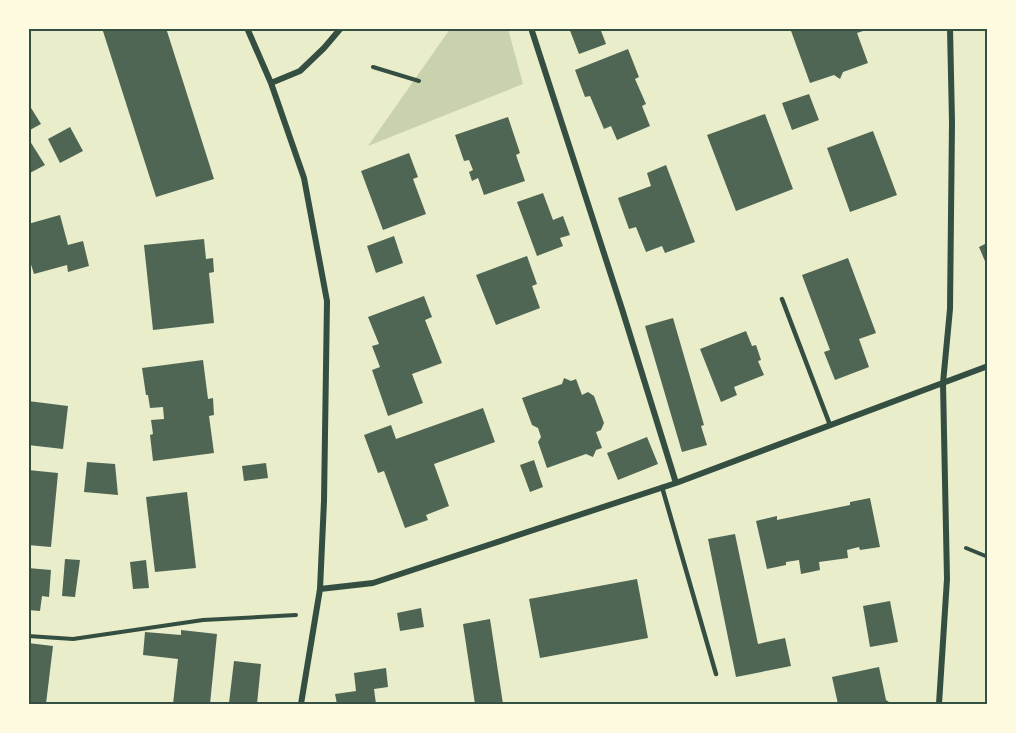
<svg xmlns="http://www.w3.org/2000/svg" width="1016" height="733" viewBox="0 0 1016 733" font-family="'Asap Condensed',sans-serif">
<rect width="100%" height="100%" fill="#e9edc9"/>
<path fill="#cad2ad" d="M 450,29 L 508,29 L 523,84 L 368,146 Z"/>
<path fill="#4f6655" d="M 102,28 L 166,28 L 214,179 L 156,197 Z
M 569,28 L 600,28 L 606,44 L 579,54 Z
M 790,28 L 863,28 L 863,31 L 857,33 L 868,63 L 843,72 L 840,79 L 834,75 L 810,83 Z
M 628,49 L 639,77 L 635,79 L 646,104 L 642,106 L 650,126 L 617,140 L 611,126 L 604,129 L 590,96 L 585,97 L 575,70 Z
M 809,94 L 819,120 L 792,130 L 782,103 Z
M 28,103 L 41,124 L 28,131 Z
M 765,114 L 793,189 L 736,211 L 707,135 Z
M 508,117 L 520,153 L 516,155 L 525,181 L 484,195 L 478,178 L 472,181 L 469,172 L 473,170 L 469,160 L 464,161 L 455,135 Z
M 70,127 L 83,151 L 60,163 L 48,139 Z
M 873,131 L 897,195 L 850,212 L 827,148 Z
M 28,138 L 45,165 L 28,174 Z
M 409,153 L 418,177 L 413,179 L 426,214 L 383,230 L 361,171 Z
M 666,165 L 695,242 L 665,253 L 662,246 L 646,252 L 636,227 L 629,229 L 618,198 L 651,186 L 647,173 Z
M 543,193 L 553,220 L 563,216 L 570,235 L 560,238 L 563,246 L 537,256 L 517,202 Z
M 60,215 L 68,245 L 83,241 L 89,266 L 68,272 L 67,265 L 34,274 L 28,255 L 28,224 Z
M 394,236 L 403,263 L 376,273 L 367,246 Z
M 204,239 L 206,259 L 213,258 L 214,272 L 209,273 L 214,323 L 153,330 L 144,245 Z
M 987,243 L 987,266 L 979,247 Z
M 527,256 L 537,284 L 532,286 L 540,308 L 496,325 L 476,275 Z
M 848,258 L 876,333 L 859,339 L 869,367 L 835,380 L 824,352 L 830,350 L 802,275 Z
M 424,296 L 432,317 L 425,320 L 442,363 L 412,374 L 423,403 L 388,416 L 372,370 L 380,367 L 372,346 L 379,344 L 368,317 Z
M 673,318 L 704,425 L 701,426 L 707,445 L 682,452 L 645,326 Z
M 746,331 L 752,346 L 756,345 L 761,360 L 758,361 L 764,375 L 734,387 L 737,395 L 721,402 L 700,349 Z
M 203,360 L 208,399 L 213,398 L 214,415 L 209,416 L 214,453 L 153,461 L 150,435 L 153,434 L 151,420 L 164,419 L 163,407 L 150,408 L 148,395 L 146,395 L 142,368 Z
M 564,378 L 571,381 L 576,379 L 582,395 L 588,392 L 594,396 L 604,423 L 601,430 L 596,432 L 602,448 L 596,450 L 593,457 L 586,454 L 547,468 L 538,442 L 541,437 L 538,428 L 532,425 L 522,398 L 562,384 Z
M 28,401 L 68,406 L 63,449 L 28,445 Z
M 483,408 L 495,442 L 434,464 L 449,506 L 426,515 L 428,520 L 405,528 L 384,471 L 378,473 L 364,435 L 391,425 L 396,439 Z
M 647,437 L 658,464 L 618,480 L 607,453 Z
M 534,460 L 543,487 L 530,492 L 520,465 Z
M 87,462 L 115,464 L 118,495 L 84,492 Z
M 266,463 L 268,478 L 244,481 L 242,466 Z
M 28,470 L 58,473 L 51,547 L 28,545 Z
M 187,492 L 196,568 L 155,572 L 146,497 Z
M 870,498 L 880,547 L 860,550 L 859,547 L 847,550 L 848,558 L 819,562 L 820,570 L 801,574 L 799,560 L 786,562 L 786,565 L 767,569 L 756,521 L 777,516 L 777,520 L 850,505 L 850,502 Z
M 735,534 L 758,644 L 785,638 L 791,666 L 736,677 L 708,539 Z
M 65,559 L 80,560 L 75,597 L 62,596 Z
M 146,560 L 149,588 L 133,589 L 130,562 Z
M 28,568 L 51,570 L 49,597 L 42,596 L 40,611 L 28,610 Z
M 637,579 L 648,638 L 540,658 L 529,599 Z
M 890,601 L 898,642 L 870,647 L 863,606 Z
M 421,608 L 424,627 L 400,631 L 397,613 Z
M 490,619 L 503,704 L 475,704 L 463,624 Z
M 181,630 L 217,634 L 210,704 L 173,704 L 178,659 L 143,655 L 145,632 L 181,635 Z
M 28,643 L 53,646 L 46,704 L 28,704 Z
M 234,661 L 261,664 L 257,704 L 229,703 Z
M 879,667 L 886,700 L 892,704 L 838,704 L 832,677 Z
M 386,668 L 388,687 L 374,689 L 376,704 L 337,704 L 335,694 L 356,691 L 354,673 Z"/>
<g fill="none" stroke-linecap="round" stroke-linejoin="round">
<path stroke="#344e41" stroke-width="4" d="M 373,67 L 419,81
M 966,548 L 988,557
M 28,636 L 73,639 L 203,620 L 296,615"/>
<path stroke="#344e41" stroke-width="4.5" d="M 782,299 L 830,425
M 662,487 L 716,674"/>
<path stroke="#344e41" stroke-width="6" d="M 247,28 L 271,83 L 304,178 L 327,301 L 324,501 L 320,589 L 301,704
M 531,28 L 622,309 L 676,483
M 271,83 L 300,71 L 324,48 L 341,28
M 320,589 L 373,583 L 676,483 L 988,366
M 939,704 L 947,579 L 943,383 L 950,309 L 952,122 L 950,28"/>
</g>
<rect width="1016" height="733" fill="none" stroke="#fefae0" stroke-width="60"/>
<rect x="30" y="30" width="956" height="673" fill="none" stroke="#344e41" stroke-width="2"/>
</svg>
